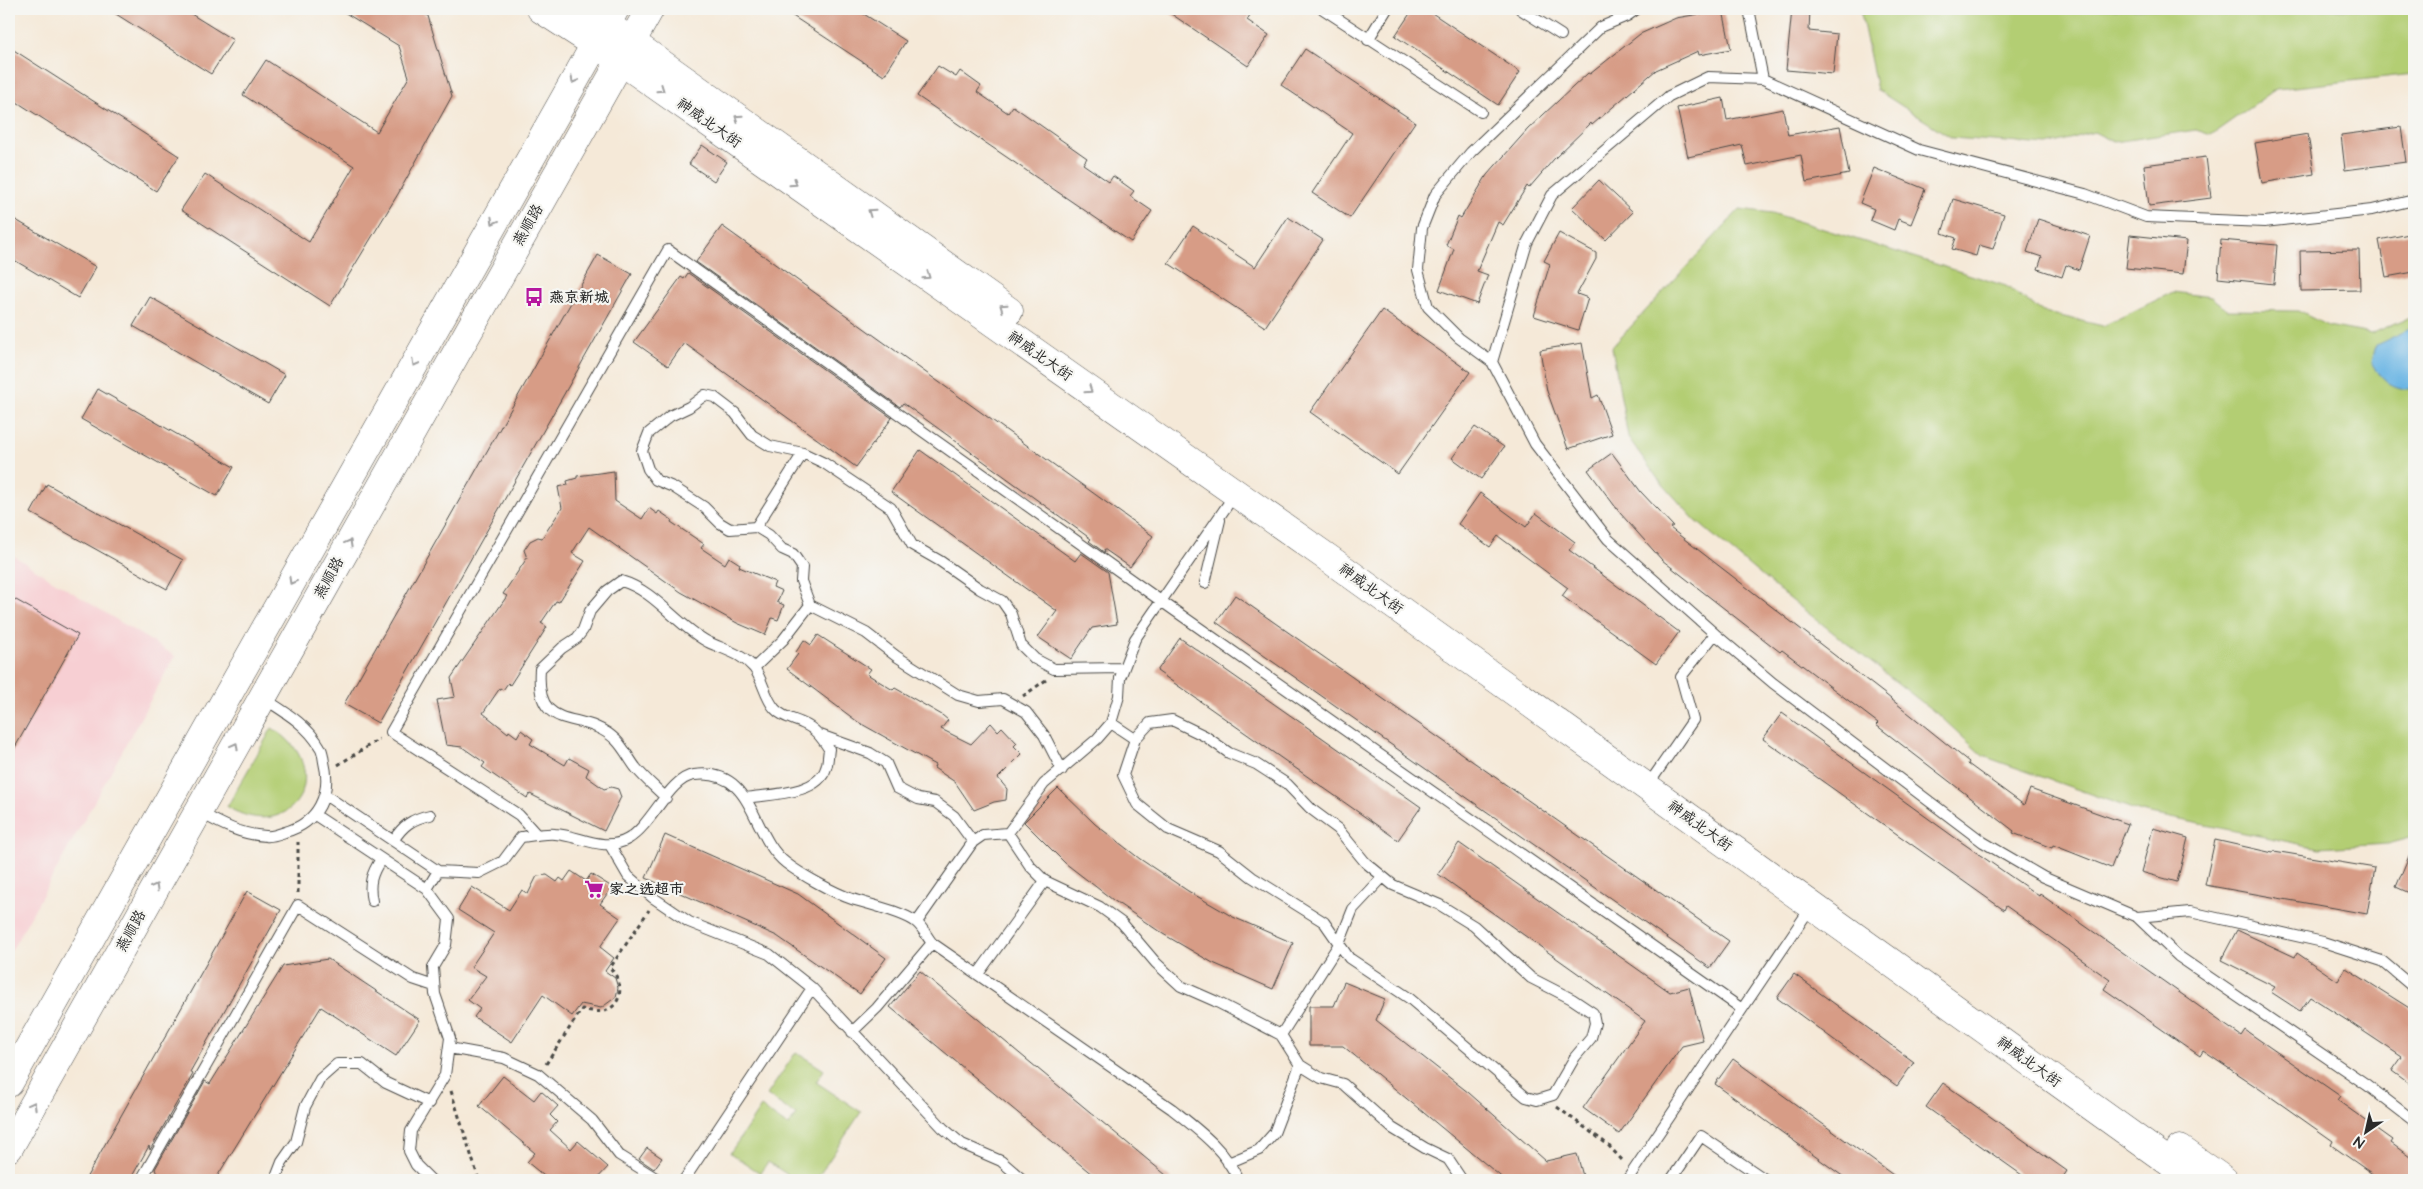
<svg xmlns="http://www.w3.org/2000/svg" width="2423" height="1189" viewBox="0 0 2423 1189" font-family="'Architects Daughter','LXGW WenKai TC',sans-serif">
<rect width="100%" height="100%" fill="#f6f6f2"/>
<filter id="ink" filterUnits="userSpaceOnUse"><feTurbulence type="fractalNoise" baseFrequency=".02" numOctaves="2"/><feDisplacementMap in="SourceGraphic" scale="10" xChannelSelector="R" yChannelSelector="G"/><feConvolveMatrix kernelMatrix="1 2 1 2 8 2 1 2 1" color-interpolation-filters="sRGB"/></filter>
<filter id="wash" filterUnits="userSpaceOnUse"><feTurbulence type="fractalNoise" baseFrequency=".0096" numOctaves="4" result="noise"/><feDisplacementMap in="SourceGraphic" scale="20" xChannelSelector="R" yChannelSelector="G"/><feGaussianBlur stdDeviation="1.12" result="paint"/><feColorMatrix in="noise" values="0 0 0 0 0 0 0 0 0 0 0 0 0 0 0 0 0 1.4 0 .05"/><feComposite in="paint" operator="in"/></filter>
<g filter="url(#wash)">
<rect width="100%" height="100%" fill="#f5e9d8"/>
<path fill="#f7cfd3" d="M 9,553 L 175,656 L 9,955 Z"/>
<path fill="#b3ce73" stroke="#6f7c4f" d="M 1860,9 L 2414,9 L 2414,74 L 2276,89 L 2211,135 L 2196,130 L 2114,142 L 2094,132 L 2048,145 L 1952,138 L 1877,90 Z
M 1740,209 L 1772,213 L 2006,286 L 2043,312 L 2103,326 L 2173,292 L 2211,297 L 2227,310 L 2298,311 L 2328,326 L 2371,334 L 2414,315 L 2414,837 L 2388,844 L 2319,848 L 2141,812 L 1983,756 L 1941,717 L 1771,584 L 1695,520 L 1658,479 L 1628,437 L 1612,347 Z
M 272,728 C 337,766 296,847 227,807 Z
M 796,1052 L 824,1070 L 816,1082 L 861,1112 L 816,1180 L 796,1180 L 768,1162 L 760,1173 L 730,1153 L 761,1107 L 788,1126 L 796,1115 L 767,1095 Z"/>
<path fill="#6cb6e4" stroke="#4c7088" d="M 2414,327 L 2414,389 C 2392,390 2382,380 2372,362 L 2376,345 Z"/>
<g id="blocks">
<path fill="#d79c86" d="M 108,9 L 183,9 L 233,40 L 211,74 Z
M 339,9 L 417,9 L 428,16 L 452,96 L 398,194 L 330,306 L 181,210 L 205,174 L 309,242 L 354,166 L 243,95 L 266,60 L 377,132 L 409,77 L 399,46 Z
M 782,9 L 856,9 L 906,41 L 884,76 Z
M 1164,9 L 1242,9 L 1250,15 L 1247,20 L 1269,35 L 1248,66 Z
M 1413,9 L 1426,9 L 1520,72 L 1498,105 L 1395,36 Z
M 1792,9 L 1810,9 L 1809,31 L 1837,34 L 1833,74 L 1786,70 Z
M 1723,10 L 1731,49 L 1699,55 L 1698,51 L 1656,70 L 1592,125 L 1591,123 L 1554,159 L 1529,188 L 1527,186 L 1503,225 L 1498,222 L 1477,271 L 1488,275 L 1477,304 L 1439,290 L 1454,249 L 1446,245 L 1458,216 L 1461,218 L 1487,175 L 1528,129 L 1588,73 L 1590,74 L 1640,34 L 1676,18 Z
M 9,47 L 179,156 L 156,191 L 9,97 Z
M 1305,49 L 1415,122 L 1350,218 L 1312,193 L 1352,133 L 1281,85 Z
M 938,66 L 956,77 L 960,71 L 981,86 L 977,92 L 1008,113 L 1013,106 L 1087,158 L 1083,164 L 1109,182 L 1113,176 L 1134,191 L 1130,196 L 1152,211 L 1131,242 L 917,96 Z
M 1723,98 L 1727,120 L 1783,109 L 1788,135 L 1840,126 L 1849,174 L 1806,182 L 1801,155 L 1747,166 L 1742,145 L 1688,157 L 1677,108 Z
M 2401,127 L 2406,162 L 2345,170 L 2341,135 Z
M 2308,134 L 2314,174 L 2262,183 L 2255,143 Z
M 702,145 L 727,162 L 714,181 L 689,164 Z
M 2206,157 L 2211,198 L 2149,206 L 2144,165 Z
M 1874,168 L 1925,189 L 1911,224 L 1898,219 L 1894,230 L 1870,220 L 1874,209 L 1860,203 Z
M 1599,180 L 1633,212 L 1606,240 L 1572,208 Z
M 1953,199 L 2004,214 L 1993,249 L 1979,245 L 1976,256 L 1952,249 L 1956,238 L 1942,233 Z
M 9,216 L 96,267 L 78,298 L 9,257 Z
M 1288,217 L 1323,240 L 1265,327 L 1168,263 L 1193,226 L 1255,267 Z
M 2038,219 L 2090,236 L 2079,270 L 2066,265 L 2062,277 L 2038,269 L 2042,257 L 2027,252 Z
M 722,226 L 1153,536 L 1130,567 L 1104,549 L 1105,553 L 1089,541 L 1091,539 L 903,403 L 900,407 L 696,262 Z
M 1559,233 L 1596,253 L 1596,259 L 1577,294 L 1588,298 L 1578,330 L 1534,316 L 1550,264 L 1544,261 Z
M 2414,233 L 2414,272 L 2386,277 L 2379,240 Z
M 2130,235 L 2187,241 L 2183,274 L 2126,268 Z
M 2221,240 L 2277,245 L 2274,284 L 2218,278 Z
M 2359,250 L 2360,290 L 2301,291 L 2300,251 Z
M 598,255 L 632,274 L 378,723 L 344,704 Z
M 688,273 L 892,418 L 856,467 L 684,343 L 668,366 L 634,342 L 681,277 L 684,279 Z
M 150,297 L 285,375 L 268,404 L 133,326 Z
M 1382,310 L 1470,372 L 1398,474 L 1310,412 Z
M 1582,343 L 1592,398 L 1598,395 L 1612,434 L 1568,449 L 1547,391 L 1540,350 Z
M 98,389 L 234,467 L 217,496 L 81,419 Z
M 1475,427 L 1504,447 L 1481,479 L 1452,458 Z
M 920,450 L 1075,561 L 1081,553 L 1108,572 L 1117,624 L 1092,628 L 1071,659 L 1038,637 L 1057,611 L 891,492 Z
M 1612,453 L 1641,492 L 1673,526 L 1670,528 L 1886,695 L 1969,762 L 1968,764 L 2024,805 L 2030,789 L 2128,824 L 2111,868 L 2053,845 L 2052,848 L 2013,833 L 2014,831 L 1876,725 L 1878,723 L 1782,650 L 1780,652 L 1662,560 L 1620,513 L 1588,470 Z
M 614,471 L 615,501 L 642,519 L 649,508 L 657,514 L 659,511 L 672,520 L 671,522 L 704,544 L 701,548 L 725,564 L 729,557 L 740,564 L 739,567 L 775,582 L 773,587 L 782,591 L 777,602 L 784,605 L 778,620 L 772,618 L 765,635 L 737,623 L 681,592 L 589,527 L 572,553 L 585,561 L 559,602 L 556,601 L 541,623 L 547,627 L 510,685 L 508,683 L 503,690 L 500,688 L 483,713 L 508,733 L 509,731 L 517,737 L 521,730 L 533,739 L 530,744 L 565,765 L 569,758 L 589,769 L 586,776 L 604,789 L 611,787 L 618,789 L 621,797 L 604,831 L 530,794 L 527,798 L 482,767 L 485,763 L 462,747 L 446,745 L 437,700 L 455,697 L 451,678 L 507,596 L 503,594 L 527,558 L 524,550 L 530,541 L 538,537 L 542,538 L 562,508 L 558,487 L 568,485 L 567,481 L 577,478 L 577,476 Z
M 47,484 L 183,560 L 167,589 L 31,513 Z
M 1480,493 L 1526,527 L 1536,513 L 1575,542 L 1569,550 L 1679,632 L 1656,664 L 1562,596 L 1568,588 L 1498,536 L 1490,547 L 1458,524 Z
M 1235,595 L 1729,941 L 1710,968 L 1216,622 Z
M 9,596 L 78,635 L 9,758 Z
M 818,635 L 871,669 L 867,674 L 893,690 L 895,688 L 942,715 L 948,720 L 941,729 L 971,744 L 991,723 L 998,731 L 1002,727 L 1017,743 L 1014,746 L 1022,754 L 998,778 L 1007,789 L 1006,800 L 994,802 L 974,810 L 955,782 L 934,768 L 935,765 L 858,722 L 787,669 L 798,654 L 796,652 L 804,640 L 811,645 Z
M 1180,638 L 1421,807 L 1398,840 L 1157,671 Z
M 1782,713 L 1954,837 L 2039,896 L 2040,894 L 2241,1036 L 2245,1030 L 2340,1096 L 2337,1100 L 2393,1140 L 2391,1143 L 2414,1160 L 2414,1180 L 2381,1180 L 2331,1145 L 2333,1141 L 2261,1090 L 2203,1051 L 2200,1056 L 2104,989 L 2110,980 L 2006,906 L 2004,910 L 1763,739 Z
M 1058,788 L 1095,824 L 1140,859 L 1188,891 L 1233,917 L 1293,943 L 1273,989 L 1213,963 L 1163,934 L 1113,900 L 1065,863 L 1024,822 Z
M 2153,828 L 2188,838 L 2177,882 L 2141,872 Z
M 665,835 L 798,894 L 886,958 L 860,994 L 777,936 L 646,878 Z
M 2215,840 L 2273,853 L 2274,851 L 2375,868 L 2367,914 L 2205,885 Z
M 1459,843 L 1670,992 L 1689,987 L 1703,1041 L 1682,1046 L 1619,1134 L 1583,1108 L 1645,1021 L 1438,874 Z
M 2414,844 L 2414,895 L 2396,887 Z
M 571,871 L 586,881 L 591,874 L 612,887 L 600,904 L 620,918 L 600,947 L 614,958 L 605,971 L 615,978 L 618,988 L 616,997 L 601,1008 L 581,1004 L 572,1016 L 543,995 L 512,1042 L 474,1017 L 480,1009 L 468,1000 L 486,976 L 471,967 L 494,933 L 458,910 L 472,887 L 509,910 L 522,890 L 528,894 L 537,876 L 547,875 L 557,882 L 560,878 L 564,881 Z
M 247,891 L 281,910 L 190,1072 L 193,1074 L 150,1150 L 149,1146 L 130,1180 L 85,1180 Z
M 2237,930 L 2295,957 L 2297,953 L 2338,981 L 2346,968 L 2414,1011 L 2414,1087 L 2392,1071 L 2402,1057 L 2351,1023 L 2310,997 L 2300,1011 L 2271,992 L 2275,987 L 2221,960 Z
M 328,959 L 420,1020 L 396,1056 L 321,1007 L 215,1180 L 159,1180 L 155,1169 L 205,1081 L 210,1084 L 283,966 Z
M 920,971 L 1172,1180 L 1099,1180 L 890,1007 Z
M 1794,974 L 1914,1062 L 1897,1086 L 1777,998 Z
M 1344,982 L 1385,999 L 1376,1020 L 1469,1093 L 1546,1161 L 1577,1154 L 1584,1180 L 1505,1180 L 1343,1046 L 1309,1046 L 1309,1006 L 1334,1006 Z
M 1733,1059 L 1900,1180 L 1848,1180 L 1715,1084 Z
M 503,1076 L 534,1100 L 541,1091 L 558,1106 L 550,1115 L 557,1122 L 550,1130 L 571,1149 L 578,1141 L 608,1167 L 596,1180 L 549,1180 L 527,1162 L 535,1153 L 479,1106 Z
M 1943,1083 L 2067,1171 L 2061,1180 L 2029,1180 L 1926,1107 Z
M 647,1148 L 662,1158 L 654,1169 L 639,1159 Z"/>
</g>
</g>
<g filter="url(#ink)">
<use href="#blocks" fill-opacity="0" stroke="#494845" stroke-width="1"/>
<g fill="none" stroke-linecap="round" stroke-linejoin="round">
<g stroke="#494845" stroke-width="12">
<path id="lane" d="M 1323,9 L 1481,112
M 1520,9 L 1561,35
M 1749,9 L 1763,79
M 1368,40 L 1387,9
M 1492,362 L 1459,338 L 1428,307 L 1418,270 L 1422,228 L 1435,195 L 1471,152 L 1601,27 L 1627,16 L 1637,9
M 756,527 L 803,453
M 1205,583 L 1220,520
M 1715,634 L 1773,683 L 1983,842 L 2043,877 L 2137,917 L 2178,956 L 2367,1085 L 2414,1121
M 754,668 L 783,640 L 810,605
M 1172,720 L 1205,736 L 1229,753 L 1256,764 L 1287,784 L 1311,809 L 1338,829 L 1365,862 L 1393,885 L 1440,905 L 1474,926 L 1531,978 L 1572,999 L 1593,1013 L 1595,1023 L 1591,1038 L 1575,1057 L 1553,1095 L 1537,1100 L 1526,1097 L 1409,998 L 1349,958 L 1324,922 L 1252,877 L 1219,851 L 1168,829 L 1137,804 L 1123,775 L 1135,739 L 1150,723 Z
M 1111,723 L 1135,739
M 820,735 L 870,753 L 886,763 L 897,788 L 918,799 L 935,802 L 954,816 L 973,842
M 1062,770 L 1044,735 L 1026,712 L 1003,699 L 979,701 L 958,695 L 896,656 L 866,633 L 810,605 L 801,581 L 802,567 L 793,554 L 782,549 L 769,535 L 756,527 L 730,529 L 720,523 L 704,507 L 673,487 L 656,480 L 648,469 L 642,451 L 649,433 L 670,416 L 689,407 L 705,395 L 714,397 L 735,413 L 752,435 L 770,446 L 803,453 L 824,463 L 891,508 L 912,545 L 940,561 L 980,589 L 1002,601 L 1011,614 L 1021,645 L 1035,659 L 1054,669 L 1123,668
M 1655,775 L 1693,720 L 1681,677 L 1715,634 L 1608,539 L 1535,444 L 1492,362 L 1527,243 L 1552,195 L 1669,96 L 1708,77 L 1763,79 L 1919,150 L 2085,194 L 2146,217 L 2264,222 L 2372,210 L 2414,200
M 325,795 L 438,871 L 479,873 L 503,861 L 521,837 C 532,836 544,833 555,834 C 579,835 604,853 628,839 C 653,824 669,778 694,775 C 755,767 750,835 786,863 C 800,874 834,893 852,899 C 868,904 903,912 916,922 C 922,926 927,937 932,943 L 1172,1109 C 1197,1129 1226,1150 1238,1180
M 666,798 C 656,788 645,779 636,768 C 629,759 624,748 616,740 C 583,707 535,737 540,669 L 562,648 L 577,638 L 583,630 L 590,611 L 607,591 L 621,581 C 656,591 676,625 708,642 C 725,650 741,653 754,668 C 763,680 765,698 775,709 C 782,717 793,719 802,723 C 815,728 822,738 829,749 C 828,755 828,763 826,768 C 818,795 769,794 746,798
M 199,812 C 221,824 241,835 266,836 C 272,837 279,834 285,832 C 318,823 332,794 324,762 C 323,757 323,751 320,747 C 307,724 283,711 263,698
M 315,815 L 427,889 L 449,919 L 446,945 L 433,967 L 435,994 L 450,1038 L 445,1075 L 411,1131 L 409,1151 L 416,1165 L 431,1180
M 1008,833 L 1030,866 L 1045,881 L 1100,907 L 1122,923 L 1156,963 L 1181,986 L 1215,1001 L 1281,1035 L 1300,1065 L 1321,1078 L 1343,1084 L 1392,1128 L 1425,1148 L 1448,1159 L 1462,1180
M 537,835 L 519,815 L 391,732 L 668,250 L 1161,601 L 1742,1009
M 393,841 C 403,825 412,819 430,815
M 610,845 L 628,876 L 652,897 L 689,922 L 769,954 L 812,988 L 943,1128 L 962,1144 L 1001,1161 L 1023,1180
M 427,889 L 438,871
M 372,901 C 368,883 372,873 381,859
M 2137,917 L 2190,912 L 2323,942 L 2382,961 L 2414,988
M 917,922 L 973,842 L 983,835 L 1008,833 L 1044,784 L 1097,739 L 1111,723 L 1119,696 L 1120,678 L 1135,639 L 1235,494
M 978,974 L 1045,881
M 852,1032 L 877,1008 L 932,943
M 1281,1035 L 1339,944 L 1353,909 L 1383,877
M 449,1048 L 504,1058 L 538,1074 L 592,1120 L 619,1155 L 659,1180
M 1228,1163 L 1259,1150 L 1274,1133 L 1300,1065
M 141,1180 L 298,905 L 413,979 L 434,986
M 275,1180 L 282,1162 L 296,1142 L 305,1107 L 320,1079 L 337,1064 L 362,1064 L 386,1083 L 429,1103
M 684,1180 L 812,988
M 1627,1180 L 1811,907
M 1671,1180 L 1701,1136 L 1766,1180"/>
</g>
<g stroke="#494845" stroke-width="29">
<path id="secondary" d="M 541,9 L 621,61 L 1328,558 L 2194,1180
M 585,9 L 1009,311
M 2180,1149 L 2224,1180"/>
</g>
<g stroke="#494845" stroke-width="29">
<path id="primary" d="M 9,1083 L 615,9
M 9,1148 L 650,9"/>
</g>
<path stroke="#494845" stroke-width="3" stroke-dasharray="4 4" stroke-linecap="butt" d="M 1023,696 L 1046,680
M 338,765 L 379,739
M 298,893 L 298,842
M 546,1064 L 582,1009 C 589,1011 600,1013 607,1010 C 625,1002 622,979 610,968 L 649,910
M 451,1091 L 479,1180
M 1557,1107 L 1607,1144 L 1623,1161"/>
<use href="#lane" stroke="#fff" stroke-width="10"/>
<use href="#secondary" stroke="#fff" stroke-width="28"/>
<use href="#primary" stroke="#fff" stroke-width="28"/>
</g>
<defs><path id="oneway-chevron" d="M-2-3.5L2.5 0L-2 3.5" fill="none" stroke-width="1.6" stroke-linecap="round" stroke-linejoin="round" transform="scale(1.25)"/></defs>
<g stroke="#a0a0a0">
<use href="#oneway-chevron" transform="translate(574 80) rotate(119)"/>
<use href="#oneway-chevron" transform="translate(661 89) rotate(35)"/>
<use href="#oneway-chevron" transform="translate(738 118) rotate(-145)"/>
<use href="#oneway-chevron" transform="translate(794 183) rotate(35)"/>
<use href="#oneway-chevron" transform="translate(871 212) rotate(-145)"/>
<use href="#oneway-chevron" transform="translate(494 221) rotate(119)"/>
<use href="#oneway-chevron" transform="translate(927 276) rotate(35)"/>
<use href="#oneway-chevron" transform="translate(1003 307) rotate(-145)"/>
<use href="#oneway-chevron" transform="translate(415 363) rotate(119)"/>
<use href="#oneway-chevron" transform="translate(1089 390) rotate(35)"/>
<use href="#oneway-chevron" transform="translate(349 543) rotate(-61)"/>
<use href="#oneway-chevron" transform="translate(292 581) rotate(119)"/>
<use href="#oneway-chevron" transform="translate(235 746) rotate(-61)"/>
<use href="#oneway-chevron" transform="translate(155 887) rotate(-61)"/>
<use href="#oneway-chevron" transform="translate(33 1105) rotate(-61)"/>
</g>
</g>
<defs>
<g id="bus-bare" transform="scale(1.5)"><path d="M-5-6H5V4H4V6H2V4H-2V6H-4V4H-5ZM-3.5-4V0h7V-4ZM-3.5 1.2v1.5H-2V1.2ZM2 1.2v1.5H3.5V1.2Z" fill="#b5179e" stroke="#f6f6f2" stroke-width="2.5" paint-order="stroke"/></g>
<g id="supermarket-bare" transform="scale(1.5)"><path d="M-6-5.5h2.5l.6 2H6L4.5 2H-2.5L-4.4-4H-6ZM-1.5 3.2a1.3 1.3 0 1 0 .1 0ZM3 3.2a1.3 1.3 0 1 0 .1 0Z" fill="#b5179e" stroke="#f6f6f2" stroke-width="2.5" paint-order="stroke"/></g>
</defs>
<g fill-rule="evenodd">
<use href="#bus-bare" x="534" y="297"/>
<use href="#supermarket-bare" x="594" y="889"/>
</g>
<g text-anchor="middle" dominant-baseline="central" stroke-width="4.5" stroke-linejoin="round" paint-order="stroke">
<g font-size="15" fill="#2b2b2b" stroke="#f6f6f2">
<text transform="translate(709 123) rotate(35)">神威北大街</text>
<text transform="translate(528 225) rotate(-60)">燕顺路</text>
<text transform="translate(1040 356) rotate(35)">神威北大街</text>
<text transform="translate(329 578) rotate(-61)">燕顺路</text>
<text transform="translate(1371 589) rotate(36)">神威北大街</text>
<text transform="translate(1700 826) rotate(36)">神威北大街</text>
<text transform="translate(131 931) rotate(-61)">燕顺路</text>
<text transform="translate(2029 1062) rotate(36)">神威北大街</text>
</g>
<g font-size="15" font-weight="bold" fill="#2b2b2b" stroke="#f6f6f2" text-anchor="start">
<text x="549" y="297">燕京新城</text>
<text x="609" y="889">家之选超市</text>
</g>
</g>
<rect width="2423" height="1189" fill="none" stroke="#f6f6f2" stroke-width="30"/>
<g transform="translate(2366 1132) rotate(214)" stroke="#f6f6f2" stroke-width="4" paint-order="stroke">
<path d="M0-4L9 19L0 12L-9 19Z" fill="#2b2b2b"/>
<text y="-8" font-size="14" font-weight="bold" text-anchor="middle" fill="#2b2b2b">N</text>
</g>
</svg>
